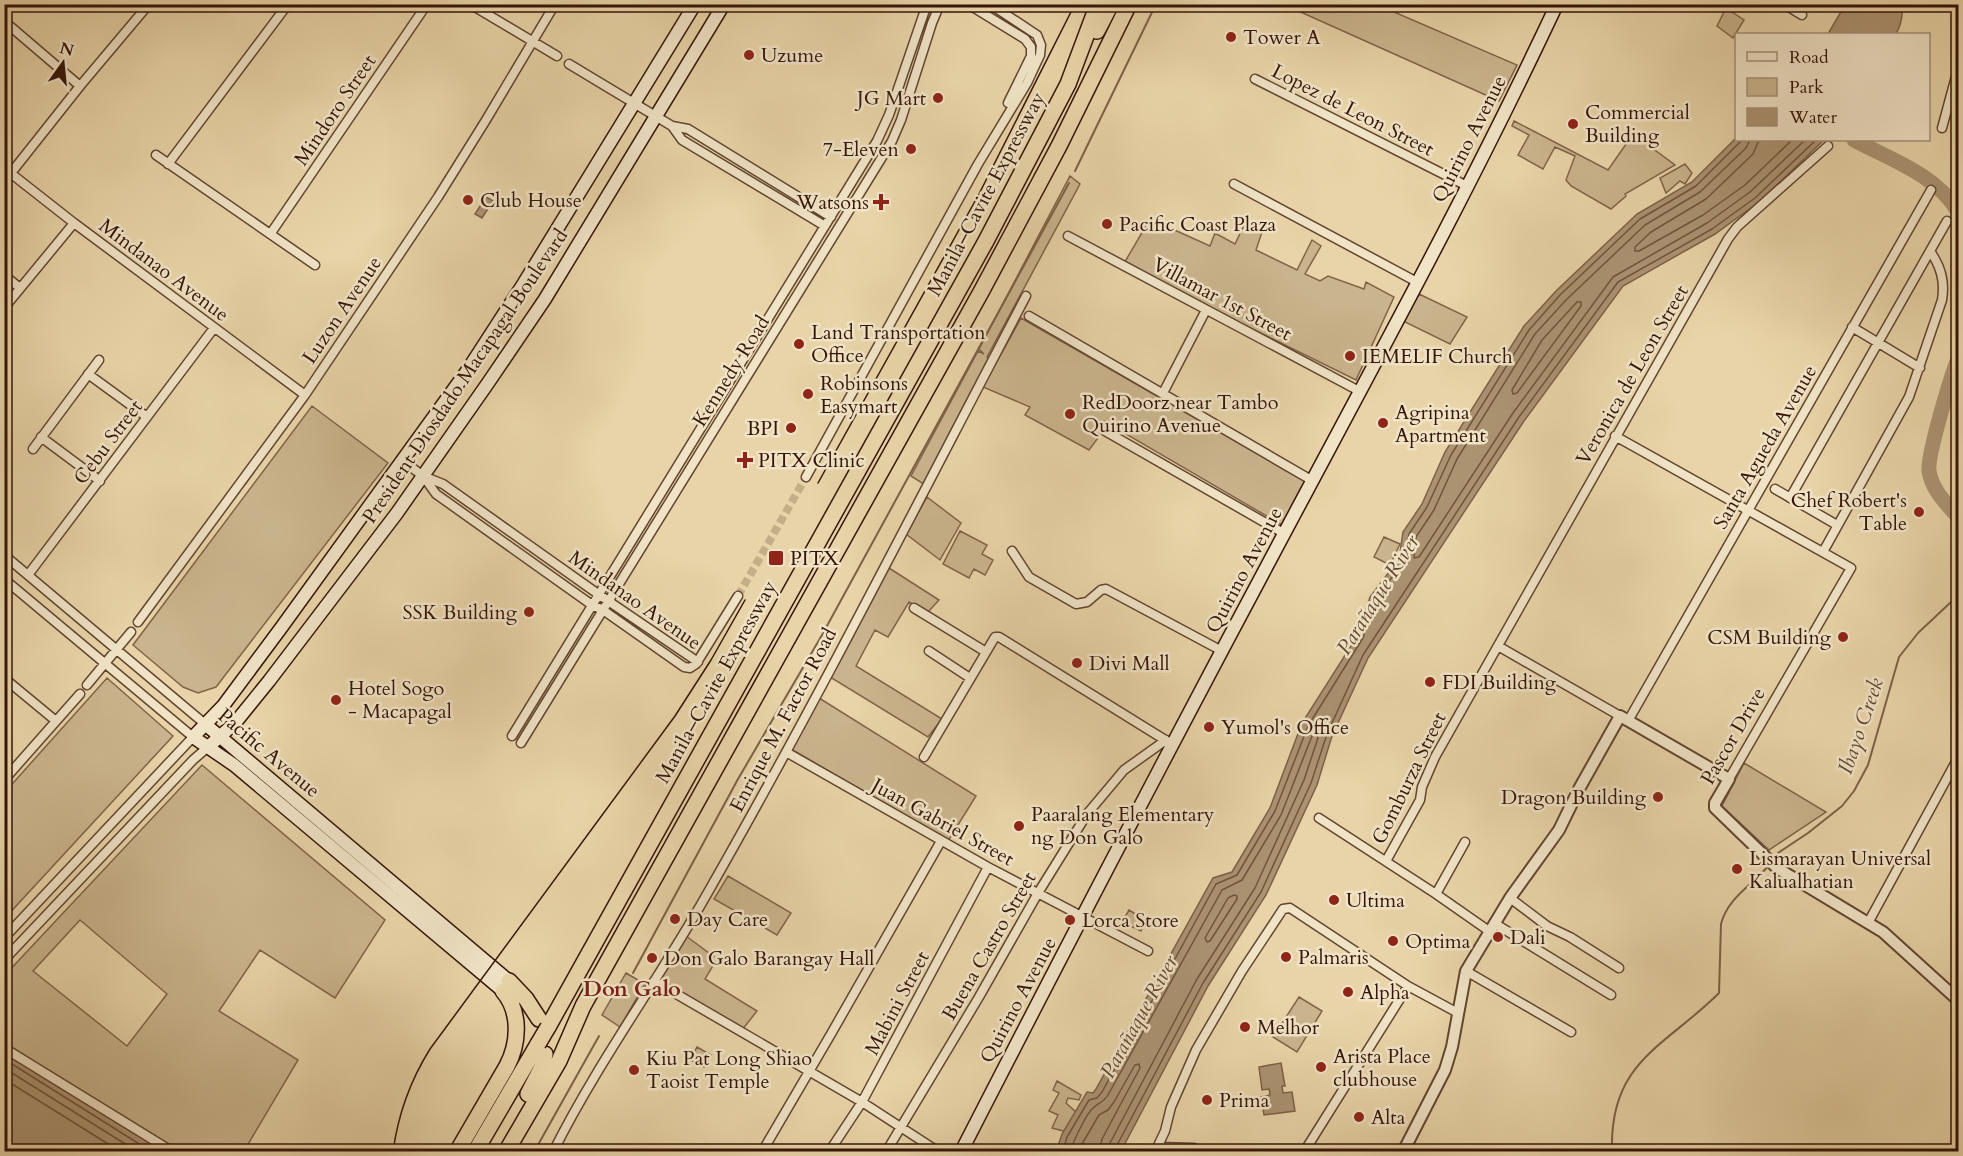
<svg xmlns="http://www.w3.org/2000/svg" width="1963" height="1156" viewBox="0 0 1963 1156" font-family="Cardo,serif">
<rect width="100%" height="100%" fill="#e8d4a8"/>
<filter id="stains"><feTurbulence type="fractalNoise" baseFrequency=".00333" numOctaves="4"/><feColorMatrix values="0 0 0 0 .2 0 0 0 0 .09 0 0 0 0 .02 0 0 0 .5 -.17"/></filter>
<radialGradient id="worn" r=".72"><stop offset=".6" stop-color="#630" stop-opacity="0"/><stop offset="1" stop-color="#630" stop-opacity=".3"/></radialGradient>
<path fill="#cab48d" stroke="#80644a" stroke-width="1.5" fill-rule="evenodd" d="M 1285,5 L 1378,5 L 1517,65 L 1499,101 Z
M 1726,8 L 1744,20 L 1733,38 L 1717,26 Z
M 1514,121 L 1608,170 L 1633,134 L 1675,165 L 1625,194 L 1626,196 L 1611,209 L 1571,186 L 1566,180 L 1575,156 L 1555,147 L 1543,169 L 1518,155 L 1529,135 L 1512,126 Z
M 1685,164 L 1692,173 L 1685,184 L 1680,181 L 1666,193 L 1660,178 Z
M 1070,176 L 1080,184 L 987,357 L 989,359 L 925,485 L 911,476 L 978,351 L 984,354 L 979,349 Z
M 1150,219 L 1210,246 L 1215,233 L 1235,244 L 1245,223 L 1263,229 L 1256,250 L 1297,270 L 1312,240 L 1321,246 L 1305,274 L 1320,281 L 1328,276 L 1364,289 L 1366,282 L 1394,297 L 1356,380 L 1123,265 Z
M 1419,294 L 1467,317 L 1450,344 L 1403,321 Z
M 1021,318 L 1305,481 L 1282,525 L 1104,421 L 1098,438 L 1089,450 L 1025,415 L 1030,407 L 983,387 Z
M 312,406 L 388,463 L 216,687 L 198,693 L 183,687 L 133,645 Z
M 927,497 L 961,523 L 940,560 L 906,534 Z
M 960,531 L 987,545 L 982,554 L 993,560 L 985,575 L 974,569 L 969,578 L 943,564 Z
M 1384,537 L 1400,544 L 1390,565 L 1374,557 Z
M 889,568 L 939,600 L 928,612 L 909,602 L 888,637 L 875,630 L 856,666 L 942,719 L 928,737 L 830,677 Z
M 107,678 L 173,736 L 5,918 L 5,792 Z
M 819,698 L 976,796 L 948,841 L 791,749 Z
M 1744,763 L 1826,812 L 1769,850 L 1722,806 Z
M 202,765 L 385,920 L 335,998 L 260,950 L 219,1011 L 298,1060 L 244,1151 L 163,1151 L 5,1052 L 4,976 ZM 80,920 L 167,994 L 127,1046 L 33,971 Z
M 728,876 L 791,913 L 777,935 L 714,899 Z
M 1129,910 L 1145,920 L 1141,931 L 1122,922 Z
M 686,936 L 717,959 L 705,979 L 757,1011 L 742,1030 L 659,981 Z
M 626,973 L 645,984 L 620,1027 L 602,1015 Z
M 1299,997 L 1322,1011 L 1297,1052 L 1273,1037 Z
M 697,1047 L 711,1055 L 704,1067 L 690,1060 Z
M 1057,1081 L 1081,1095 L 1079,1100 L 1068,1098 L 1066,1103 L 1076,1112 L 1067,1132 L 1052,1128 L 1058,1115 L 1049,1111 L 1059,1093 L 1053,1090 Z"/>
<path fill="#ab9372" stroke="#7c6148" stroke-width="1.5" d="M 1843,5 L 1902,5 C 1903,15 1901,25 1896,34 L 1828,34 L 1842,10 Z
M 1736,138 L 1824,140 L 1759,202 L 1715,234 L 1623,286 L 1524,421 L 1368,658 L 1332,736 L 1317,785 L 1266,895 L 1208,986 L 1121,1151 L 1056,1152 L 1062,1134 L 1087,1092 L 1093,1093 L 1096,1089 L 1213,878 L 1232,872 L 1270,808 L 1302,723 L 1358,635 L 1370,597 L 1399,559 L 1403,532 L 1422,504 L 1445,452 L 1524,326 L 1556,291 L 1637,214 L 1692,182 Z
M 486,197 L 493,201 L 482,218 L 475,214 Z
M 5,1052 L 163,1151 L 5,1151 Z
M 1281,1063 L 1285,1086 L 1282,1086 L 1283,1093 L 1292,1092 L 1295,1111 L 1264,1115 L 1261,1097 L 1270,1095 L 1269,1089 L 1262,1090 L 1259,1067 Z"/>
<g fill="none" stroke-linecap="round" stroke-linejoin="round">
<path stroke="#70543d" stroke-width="1.5" d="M 1750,140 L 1746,148 L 1700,192 L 1645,225 L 1566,300 L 1535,334 L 1457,459 L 1434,510 L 1416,537 L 1414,558 L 1419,557 L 1513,413 L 1613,277 L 1707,223 L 1750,192 L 1805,140
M 1759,140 L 1753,154 L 1706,199 L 1651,232 L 1635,247 L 1635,251 L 1639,251 L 1703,215 L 1745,185 L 1792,140
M 1577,302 L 1581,302 L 1581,306 L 1517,393 L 1513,394 L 1512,390 L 1542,340 Z
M 1234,895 L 1237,896 L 1237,899 L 1210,941 L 1207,942 L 1205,938 L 1228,898 Z
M 4,1059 L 152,1152
M 4,1068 L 138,1152
M 4,1079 L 121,1152
M 1063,1152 L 1067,1137 L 1089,1100 L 1097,1098 L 1102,1092 L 1216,884 L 1237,875 L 1275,811 L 1308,726 L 1363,638 L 1375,599 L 1404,562 L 1409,534 L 1427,507 L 1451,455 L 1529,330 L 1560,295 L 1640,219 L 1696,186 L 1742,140
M 1070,1152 C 1073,1142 1086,1114 1093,1108 C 1098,1103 1104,1102 1108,1095 L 1222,890 L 1242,880 L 1281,815 L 1312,736 L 1316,734 L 1318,738 L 1304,780 L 1255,888 L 1197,979 L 1110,1143 L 1108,1152
M 1080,1152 L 1082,1144 L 1099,1115 L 1108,1110 L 1114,1102 L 1135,1065 L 1139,1064 L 1140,1068 L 1102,1139 L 1099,1152
M 1116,1152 L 1116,1147 L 1203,983 L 1261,892 L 1311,783 L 1327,734 L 1363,655 L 1519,417 L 1618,282 L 1712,229 L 1755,198 L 1816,140"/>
<path stroke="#7c6148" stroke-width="2" d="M 1075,171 L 1156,4
M 1773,861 L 1778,853 L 1808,833 L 1842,806 L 1854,791 L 1868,765 L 1899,657 L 1918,633 L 1951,602 L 1958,592
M 633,973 L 738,779 L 822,635 L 1069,183
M 534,1152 L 599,1036
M 1612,1152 C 1609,1061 1665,1047 1719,993 L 1721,924 C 1728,897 1752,886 1769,865"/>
<path stroke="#ab9372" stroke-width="15" d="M 1854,140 C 1890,159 1937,175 1958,212
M 1958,359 C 1951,376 1927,456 1929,471 C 1932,490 1946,503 1958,517"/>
<path stroke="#c4ae88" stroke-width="8" stroke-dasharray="8 4" stroke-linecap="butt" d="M 738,596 L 806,477"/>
<g stroke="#624530" stroke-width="11">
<path id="minor" d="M 470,4 L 557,56
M 968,4 L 1025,39 L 1031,47 L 1031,56 L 1008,103
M 1784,4 L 1802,15
M 4,21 L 80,86
M 569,64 L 672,126 L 688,129 L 831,217
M 1255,79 L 1467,186
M 672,126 L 682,140 L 825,226
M 1942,128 L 1958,69
M 156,155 L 315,265
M 168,164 L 288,4
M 4,168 L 74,223 L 305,395
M 11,173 L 80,86 L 149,4
M 1234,184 L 1417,282
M 271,233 L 427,4
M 1068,236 L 1361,392
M 4,275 L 20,288
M 4,308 L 74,223
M 1029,316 L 1313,481
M 1852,327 L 1920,368
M 88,374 L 147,417
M 1163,393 L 1206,310
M 1105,431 L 1285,534
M 1615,436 L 1851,568 L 1729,779
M 41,437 L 100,481
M 33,449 L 99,360
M 403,461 L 423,476 L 443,484 L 598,594 L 698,662
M 423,476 L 436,494 L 592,605 L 603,610 L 684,667 L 690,668 L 696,664 L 738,596
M 806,477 L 978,164 L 1027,83 L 1040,55 L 1041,45 L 1037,35 L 990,4
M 1775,489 L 1837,525
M 1790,498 L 1947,221
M 1012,551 L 1029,577 L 1076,604 L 1087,602 L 1101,590 L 1106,589 L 1222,651
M 1823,552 L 1909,397 L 1942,300 C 1945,281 1941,267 1930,251
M 4,555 L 205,724
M 28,575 L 214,328
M 4,579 L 193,737 L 4,938
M 914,608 L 986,652
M 138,622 L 305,395 L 438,197 L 486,120 L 555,4
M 1498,646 L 1620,716
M 929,651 L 970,678
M 4,678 L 56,721
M 87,685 L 131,632
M 1628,721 L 1931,190
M 512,736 L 877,141 L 889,115 L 927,4
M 521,743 L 892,141 L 901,120 L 932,23 L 940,4
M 786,752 L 988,867 L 1148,951
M 924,757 L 995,637 L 999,637 L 1170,743
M 4,780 L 80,694
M 1319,818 L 1436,894 L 1489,931
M 1386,861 L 1420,800 L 1422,787 L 1435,757 L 1728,239 L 1737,227 L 1828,146
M 1436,894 L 1465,842
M 1510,898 L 1547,926 L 1570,937 L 1619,968
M 1494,923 L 1611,995
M 1868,923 L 1958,758
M 4,960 L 193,760 L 208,747
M 1466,971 L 1571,1032
M 654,981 L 862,1102 L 939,1152
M 4,1048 L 173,1152
M 1158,1147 L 1194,1148 L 1200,1152
M 553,1152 C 598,1062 658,981 707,894 C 819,698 921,496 1026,296
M 762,1152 L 831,1034 L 941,841
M 829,1152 L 862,1102 L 988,867
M 886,1152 L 979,997 L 1038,893 L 1087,814 L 1124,770 L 1166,740
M 1155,1152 L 1165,1131 L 1171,1107 L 1196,1050 L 1242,971 L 1283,909 L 1290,908 L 1408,986 L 1458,1013
M 1304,1152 L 1408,986"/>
</g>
<g stroke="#624530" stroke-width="14">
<path id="tertiary" d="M 1403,1152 L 1445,1070 L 1452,1047 L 1466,971 L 1510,898 L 1559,830 L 1579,789 L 1620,716 L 1729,779 L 1715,803 L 1715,808 L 1777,868 L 1883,932 L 1958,1000"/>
</g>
<g stroke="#351508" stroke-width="15">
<path id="secondary" d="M 205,724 L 509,981
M 208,747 L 235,723 L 269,681 L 397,513 L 488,383 L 545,299 L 724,4
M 503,991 L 234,765 L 193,737 L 223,706 L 281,628 L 467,371 L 524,283 L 695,4
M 961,1152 C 1062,955 1164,759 1268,564 C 1366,379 1468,194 1557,4"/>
</g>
<g stroke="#351508" stroke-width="18">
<path id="motorway" d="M 1097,31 L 1111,4
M 509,981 L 526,999 L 539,1019
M 548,1027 L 986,241 L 1068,84 L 1098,4
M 528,1094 L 542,1067 L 545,1054
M 457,1152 L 507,1066 C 519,1043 521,1012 503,991
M 475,1152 L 538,1044
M 506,1152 L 559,1061 L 583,1006 L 981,292 L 1059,146 L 1129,4"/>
</g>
<use href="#minor" stroke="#f0e3c6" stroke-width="8"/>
<use href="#tertiary" stroke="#f0e3c6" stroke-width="10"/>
<use href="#secondary" stroke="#f0e3c6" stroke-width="12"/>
<use href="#motorway" stroke="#e8d4a8" stroke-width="15"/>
<path stroke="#351508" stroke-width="1.5" d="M 818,483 L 979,194 L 1075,4
M 393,1152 C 398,1114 410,1081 430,1049 L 675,716 L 711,660 L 745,600"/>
<g stroke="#351508" stroke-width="18" stroke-linecap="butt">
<path id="motorway-bridge" d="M 538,1044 L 548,1027"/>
</g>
<use href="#motorway-bridge" stroke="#e8d4a8" stroke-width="15"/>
</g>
<g fill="#8f2418" stroke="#f0e3c6" stroke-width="2">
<circle cx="1231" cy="37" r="6"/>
<circle cx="749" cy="55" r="6"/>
<circle cx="938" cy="98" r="6"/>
<circle cx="1573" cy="124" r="6"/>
<circle cx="911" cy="149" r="6"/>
<circle cx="468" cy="200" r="6"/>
<path d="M878 193h6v6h6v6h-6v6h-6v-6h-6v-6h6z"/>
<circle cx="1107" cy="224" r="6"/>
<circle cx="799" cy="344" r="6"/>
<circle cx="1350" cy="356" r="6"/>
<circle cx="808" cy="394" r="6"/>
<circle cx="1070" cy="414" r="6"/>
<circle cx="1383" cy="423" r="6"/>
<circle cx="791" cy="428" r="6"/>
<path d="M742 451h6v6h6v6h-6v6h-6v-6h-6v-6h6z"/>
<circle cx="1919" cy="512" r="6"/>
<rect x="768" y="550" width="16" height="16" rx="3"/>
<circle cx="529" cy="612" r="6"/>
<circle cx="1843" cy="637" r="6"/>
<circle cx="1077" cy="663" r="6"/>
<circle cx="1430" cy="682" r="6"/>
<circle cx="336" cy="700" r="6"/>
<circle cx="1209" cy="727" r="6"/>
<circle cx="1658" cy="797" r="6"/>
<circle cx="1019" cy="826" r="6"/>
<circle cx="1737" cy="869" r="6"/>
<circle cx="1334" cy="900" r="6"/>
<circle cx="675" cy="919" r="6"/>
<circle cx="1070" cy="920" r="6"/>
<circle cx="1498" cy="937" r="6"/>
<circle cx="1393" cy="941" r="6"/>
<circle cx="1286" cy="957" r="6"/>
<circle cx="652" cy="958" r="6"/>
<circle cx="1348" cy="992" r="6"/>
<circle cx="1245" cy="1027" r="6"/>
<circle cx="1321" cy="1067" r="6"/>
<circle cx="634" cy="1070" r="6"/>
<circle cx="1207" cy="1100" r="6"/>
<circle cx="1359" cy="1117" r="6"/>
</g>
<g text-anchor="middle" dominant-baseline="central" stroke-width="5" stroke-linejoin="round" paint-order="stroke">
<g font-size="20" fill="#351508" stroke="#f0e3c6" text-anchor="start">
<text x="1243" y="37">Tower A</text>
<text x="761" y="55">Uzume</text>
<text x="926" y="98" text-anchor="end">JG Mart</text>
<text x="1585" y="112">Commercial<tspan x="1585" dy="23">Building</tspan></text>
<text x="899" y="149" text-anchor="end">7-Eleven</text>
<text x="480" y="200">Club House</text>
<text x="869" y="202" text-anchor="end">Watsons</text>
<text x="1119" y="224">Pacific Coast Plaza</text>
<text x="811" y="332">Land Transportation<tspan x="811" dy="23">Office</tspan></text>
<text x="1362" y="356">IEMELIF Church</text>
<text x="820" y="383">Robinsons<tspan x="820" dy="23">Easymart</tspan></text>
<text x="1082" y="402">RedDoorz near Tambo<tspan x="1082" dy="23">Quirino Avenue</tspan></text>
<text x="1395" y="412">Agripina<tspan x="1395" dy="23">Apartment</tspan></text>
<text x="779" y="428" text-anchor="end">BPI</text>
<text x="758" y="460">PITX Clinic</text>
<text x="1907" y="500" text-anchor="end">Chef Robert's<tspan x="1907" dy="23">Table</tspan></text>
<text x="790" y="558">PITX</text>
<text x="517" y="612" text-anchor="end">SSK Building</text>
<text x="1831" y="637" text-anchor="end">CSM Building</text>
<text x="1089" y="663">Divi Mall</text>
<text x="1442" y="682">FDI Building</text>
<text x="348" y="688">Hotel Sogo<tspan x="348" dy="23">- Macapagal</tspan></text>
<text x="1221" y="727">Yumol's Office</text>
<text x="1646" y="797" text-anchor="end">Dragon Building</text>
<text x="1031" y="814">Paaralang Elementary<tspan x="1031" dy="23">ng Don Galo</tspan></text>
<text x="1749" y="858">Lismarayan Universal<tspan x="1749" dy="23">Kalualhatian</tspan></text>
<text x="1346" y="900">Ultima</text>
<text x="687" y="919">Day Care</text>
<text x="1082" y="920">Lorca Store</text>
<text x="1510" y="937">Dali</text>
<text x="1405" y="941">Optima</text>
<text x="1298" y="957">Palmaris</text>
<text x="664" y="958">Don Galo Barangay Hall</text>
<text x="1360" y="992">Alpha</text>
<text x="1257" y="1027">Melhor</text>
<text x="1333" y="1056">Arista Place<tspan x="1333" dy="23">clubhouse</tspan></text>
<text x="646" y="1058">Kiu Pat Long Shiao<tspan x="646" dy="23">Taoist Temple</tspan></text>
<text x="1219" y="1100">Prima</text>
<text x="1371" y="1117">Alta</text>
</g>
<g font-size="20" fill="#351508" stroke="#f0e3c6">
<text transform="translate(335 110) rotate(-56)">Mindoro Street</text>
<text transform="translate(1353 110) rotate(27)">Lopez de Leon Street</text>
<text transform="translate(1469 139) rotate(-63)">Quirino Avenue</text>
<text transform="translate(986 194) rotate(-62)">Manila–Cavite Expressway</text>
<text transform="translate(164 270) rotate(37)">Mindanao Avenue</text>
<text transform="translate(1222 299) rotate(28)">Villamar 1st Street</text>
<text transform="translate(342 310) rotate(-56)">Luzon Avenue</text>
<text transform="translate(731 371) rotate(-58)">Kennedy Road</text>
<text transform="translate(1632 375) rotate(-60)">Veronica de Leon Street</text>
<text transform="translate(465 376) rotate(-56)">President Diosdado Macapagal Boulevard</text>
<text transform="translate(108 442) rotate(-53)">Cebu Street</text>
<text transform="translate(1765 447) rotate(-60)">Santa Agueda Avenue</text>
<text transform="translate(1244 570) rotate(-62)">Quirino Avenue</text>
<text transform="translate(635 600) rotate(35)">Mindanao Avenue</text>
<text transform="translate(716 682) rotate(-61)">Manila–Cavite Expressway</text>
<text transform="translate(783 720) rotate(-62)">Enrique M. Factor Road</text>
<text transform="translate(1733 736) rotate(-60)">Pascor Drive</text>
<text transform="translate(269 753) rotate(40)">Pacific Avenue</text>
<text transform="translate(1409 778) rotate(-64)">Gomburza Street</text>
<text transform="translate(943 822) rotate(29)">Juan Gabriel Street</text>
<text transform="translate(989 946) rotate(-60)">Buena Castro Street</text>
<text transform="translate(1018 1000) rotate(-62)">Quirino Avenue</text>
<text transform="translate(897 1003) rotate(-62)">Mabini Street</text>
</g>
<g font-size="21" font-style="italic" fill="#644732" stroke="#f0e3c6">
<text transform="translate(1378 595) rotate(-58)">Parañaque River</text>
<text transform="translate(1861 726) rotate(-71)">Ibayo Creek</text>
<text transform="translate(1139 1017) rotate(-61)">Parañaque River</text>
</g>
<g font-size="22" font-weight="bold" fill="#7a1f14" stroke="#f0e3c6">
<text x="632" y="989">Don Galo</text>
</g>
</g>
<rect width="1963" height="1156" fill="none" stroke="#e8d4a8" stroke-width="24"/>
<rect x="6" y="6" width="1951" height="1144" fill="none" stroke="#351508" stroke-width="3"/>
<rect x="12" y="12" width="1939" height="1132" fill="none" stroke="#351508" stroke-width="1.5"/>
<rect x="1735" y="33" width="195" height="108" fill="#f0e3c6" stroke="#a5917a" stroke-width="1.5"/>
<rect x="1747" y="52" width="30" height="9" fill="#f0e3c6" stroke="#a5917a" stroke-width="1.5"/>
<text x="1789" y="63" font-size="18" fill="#351508">Road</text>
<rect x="1747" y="78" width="30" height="18" fill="#cab48d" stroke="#a5917a" stroke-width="1.5"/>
<text x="1789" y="93" font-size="18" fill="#351508">Park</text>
<rect x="1747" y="108" width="30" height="18" fill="#ab9372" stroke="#a5917a" stroke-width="1.5"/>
<text x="1789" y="123" font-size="18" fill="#351508">Water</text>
<g transform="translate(63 63) rotate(15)" stroke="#f0e3c6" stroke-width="4.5" paint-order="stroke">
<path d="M0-4.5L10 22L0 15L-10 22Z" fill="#351508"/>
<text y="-9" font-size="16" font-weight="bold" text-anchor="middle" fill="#351508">N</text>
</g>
<rect width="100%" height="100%" filter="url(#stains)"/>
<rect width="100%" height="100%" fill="url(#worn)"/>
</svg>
